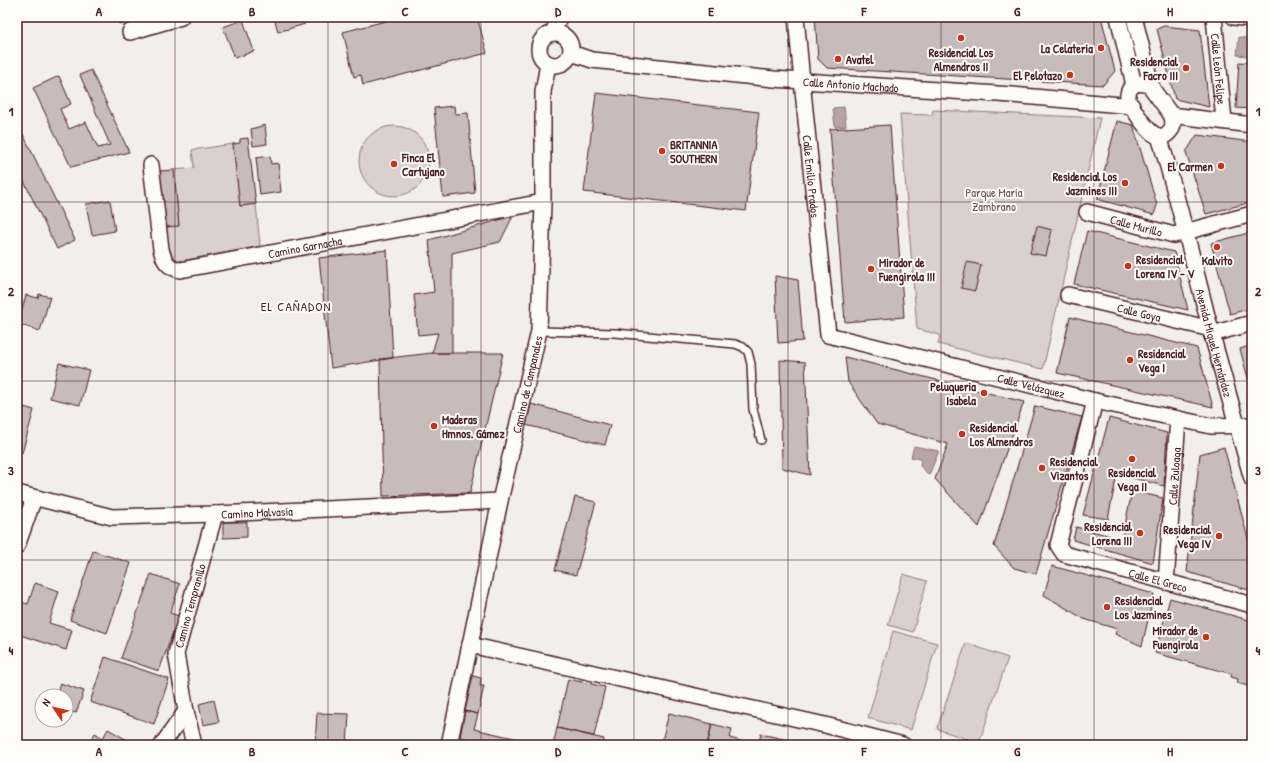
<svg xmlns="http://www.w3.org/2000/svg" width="1269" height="762" viewBox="0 0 1269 762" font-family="'Patrick Hand',sans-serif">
<rect width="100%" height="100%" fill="#f2efeb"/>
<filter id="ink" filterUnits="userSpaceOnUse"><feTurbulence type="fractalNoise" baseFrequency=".025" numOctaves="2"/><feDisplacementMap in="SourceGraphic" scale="8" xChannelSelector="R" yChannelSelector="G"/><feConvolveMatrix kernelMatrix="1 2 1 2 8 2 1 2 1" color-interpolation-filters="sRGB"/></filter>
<g filter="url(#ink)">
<path fill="#d9d0cf" stroke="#92787d" d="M 933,110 L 1100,118 L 1043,369 L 938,344 L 940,335 L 917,329 L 900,114 L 932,115 Z
M359 161a35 35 0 1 1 70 0a35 35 0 1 1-70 0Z
M 233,144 L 240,206 L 256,204 L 260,246 L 180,261 L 170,255 L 165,227 L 179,226 L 174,170 L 194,168 L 192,150 Z
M 903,574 L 927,581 L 913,632 L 888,625 Z
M 893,631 L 937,643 L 911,730 L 868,718 Z
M 966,643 L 1008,658 L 979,743 L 937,729 Z"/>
<path fill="#b7a5a6" stroke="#8b6f75" d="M 1239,37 L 1252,39 L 1250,56 L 1237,55 Z
M 844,107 L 846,126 L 835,127 L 833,108 Z
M 914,446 L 939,451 L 929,475 L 920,466 L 921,459 L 911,457 Z"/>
<path fill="#c8bbbb" stroke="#4a1f2b" d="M 117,17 L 143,17 L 119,24 Z
M 274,17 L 303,17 L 305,24 L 278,32 Z
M 401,17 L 477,17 L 487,53 L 363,85 L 361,75 L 354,77 L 343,32 Z
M 815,17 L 1101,17 L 1115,71 L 1103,85 L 827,68 L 818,59 Z
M 243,20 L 254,51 L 235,58 L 223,27 Z
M 1164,26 L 1200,30 L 1209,107 L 1175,99 L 1157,29 Z
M 1239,62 L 1252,63 L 1252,109 L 1236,108 Z
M 91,70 L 129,152 L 71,167 L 33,88 L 59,76 L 71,104 L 60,109 L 69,129 L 86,122 L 98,148 L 110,145 L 80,75 Z
M 596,93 L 759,112 L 746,211 L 584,192 Z
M 454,106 L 455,114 L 468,113 L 475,193 L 443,197 L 434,108 Z
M 1117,121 L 1133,125 L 1157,205 L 1154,215 L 1097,199 Z
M 17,122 L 75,240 L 57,249 L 17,167 Z
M 265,125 L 267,144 L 253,146 L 251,129 Z
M 890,125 L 904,317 L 845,322 L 830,129 Z
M 1197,135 L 1252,142 L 1252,202 L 1206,214 L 1186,152 Z
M 248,138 L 256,204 L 240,206 L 233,144 L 240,143 L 240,139 Z
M 270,156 L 271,164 L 278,163 L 281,192 L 260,195 L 256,158 Z
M 174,170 L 179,226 L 165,227 L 160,171 Z
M 110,200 L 115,231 L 92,235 L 86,204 Z
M 513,216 L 500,242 L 452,253 L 452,353 L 432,353 L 438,333 L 418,335 L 414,295 L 434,292 L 429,240 Z
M 1037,226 L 1052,230 L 1046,256 L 1030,253 Z
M 1087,231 L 1174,252 L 1188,310 L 1074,284 Z
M 1252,232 L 1252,308 L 1230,314 L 1211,243 Z
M 387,250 L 393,358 L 331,368 L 319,258 Z
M 967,262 L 981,265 L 975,291 L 961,288 Z
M 775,276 L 798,280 L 803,341 L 778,343 Z
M 39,294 L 50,297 L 40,331 L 18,324 L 26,295 L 38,298 Z
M 1070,317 L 1197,348 L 1213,407 L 1057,373 Z
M 1252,345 L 1252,393 L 1240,349 Z
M 432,353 L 503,353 L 470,493 L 383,496 L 380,359 Z
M 845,357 L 1024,402 L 979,527 L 935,479 L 948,444 L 877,424 L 848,382 Z
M 780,360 L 805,362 L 810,475 L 782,468 Z
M 59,363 L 89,370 L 80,405 L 50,398 Z
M 531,404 L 610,425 L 605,445 L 526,425 Z
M 17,405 L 34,410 L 22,453 L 17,451 Z
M 1035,406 L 1082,417 L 1036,574 L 1014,568 L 994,546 Z
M 1109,418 L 1167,433 L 1164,486 L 1117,474 L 1108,519 L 1083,515 Z
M 1224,447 L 1252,554 L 1252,591 L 1187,572 L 1200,454 Z
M 1132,491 L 1163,498 L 1153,563 L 1073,540 L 1076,527 L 1122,539 Z
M 575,497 L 596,502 L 576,575 L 555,570 Z
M 223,522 L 247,522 L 247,537 L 223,538 Z
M 93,551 L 131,563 L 107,633 L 70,620 Z
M 1052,566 L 1154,594 L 1142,646 L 1115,634 L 1117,629 L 1084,619 L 1044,595 Z
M 151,574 L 180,584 L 170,613 L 179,616 L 159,671 L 121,658 Z
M 35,583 L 59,591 L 49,623 L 72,630 L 66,650 L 17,634 L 17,601 L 28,604 Z
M 1170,598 L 1252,621 L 1252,687 L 1237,683 L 1238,679 L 1231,677 L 1232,674 L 1155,653 Z
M 105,657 L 169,679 L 154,724 L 90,702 Z
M 473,676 L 481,678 L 480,686 L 484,686 L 478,714 L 465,711 Z
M 568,679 L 605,687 L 594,736 L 557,728 Z
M 60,683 L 84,691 L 76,713 L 66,710 L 66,696 L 56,696 Z
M 214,700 L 219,722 L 203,725 L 199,704 Z
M 465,711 L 478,714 L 474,729 L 536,743 L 536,745 L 494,745 L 460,737 Z
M 317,713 L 349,714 L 347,745 L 315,745 Z
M 669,713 L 712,724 L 707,745 L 661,745 Z
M 712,724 L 732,729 L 730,738 L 744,742 L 743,745 L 707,745 Z
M 557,728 L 604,739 L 603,745 L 553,745 Z
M 108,729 L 127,740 L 125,745 L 88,745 L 95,733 L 103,738 Z
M 761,734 L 810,745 L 758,745 Z"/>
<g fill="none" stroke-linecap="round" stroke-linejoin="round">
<g stroke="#4a1f2b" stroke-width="10">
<path id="lane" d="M 539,331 L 615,333 L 735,344 L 743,347 L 748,352 L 751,364 L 753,409 L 761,440"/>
</g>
<g stroke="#4a1f2b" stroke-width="18">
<g id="street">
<path id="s1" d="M 796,17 L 802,81 L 828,335 L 1095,401 L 1211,426 L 1252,425"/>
<path d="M 1118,17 L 1134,85"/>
<path d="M 1134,17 L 1152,88"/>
<path id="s2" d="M 1214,17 L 1224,121"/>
<path d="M 1234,17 L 1252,19"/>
<path d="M 130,32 L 181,17"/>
<circle cx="555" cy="49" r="16"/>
<path d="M 553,33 L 559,17"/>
<path id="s3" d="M 571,53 L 592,60 L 774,79 L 1012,95 L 1132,106"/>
<path d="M 1137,83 L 1146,84 L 1150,86 L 1172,116 C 1173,122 1174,127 1170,131 C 1155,151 1136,111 1128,101 C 1127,93 1129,87 1137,83 Z"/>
<path d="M 1171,115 L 1252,125"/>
<path id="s4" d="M 1159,136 C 1179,202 1195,269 1212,335 C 1225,383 1239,431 1252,479"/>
<path id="s5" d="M 151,165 L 161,249 C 164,261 167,267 180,270 L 543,202"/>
<path id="s6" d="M 1087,212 L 1174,235 L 1252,214"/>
<path id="s7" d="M 1068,295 L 1211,329"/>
<path d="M 1212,334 L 1252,323"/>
<path id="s8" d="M 1095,401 L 1058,545 L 1064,554 L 1252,605"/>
<path id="s9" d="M 17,493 L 112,517 L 215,514 L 500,501"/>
<path d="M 17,546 L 34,498"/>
<path id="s10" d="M 1166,582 L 1178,419"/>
<path d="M 470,645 L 735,705 L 825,725 L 903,745"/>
<path d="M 162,745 L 186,711"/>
<path id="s11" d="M 194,745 L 186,711 L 176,654 L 215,514"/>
<path id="s12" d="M 449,745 L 500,501 L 539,331 L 543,202 L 543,92 L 548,64"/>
</g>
</g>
<use href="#lane" stroke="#fdfcf7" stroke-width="7"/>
<use href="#street" stroke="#fdfcf7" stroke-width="15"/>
</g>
</g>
<path fill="none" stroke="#4a1f2b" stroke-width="1" stroke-opacity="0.55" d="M 175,17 L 175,745M 328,17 L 328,745M 481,17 L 481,745M 634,17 L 634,745M 788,17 L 788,745M 941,17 L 941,745M 1094,17 L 1094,745M 17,202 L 1252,202M 17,381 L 1252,381M 17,560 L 1252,560"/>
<g fill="#c8321e" stroke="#fdfcf7" stroke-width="1.5">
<circle cx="961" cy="38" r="4"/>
<circle cx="1101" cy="48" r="4"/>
<circle cx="838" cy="59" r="4"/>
<circle cx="1186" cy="68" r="4"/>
<circle cx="1070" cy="75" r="4"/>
<circle cx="662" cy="151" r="4"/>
<circle cx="394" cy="164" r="4"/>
<circle cx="1221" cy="166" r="4"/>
<circle cx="1125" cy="183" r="4"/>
<circle cx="1217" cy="247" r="4"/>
<circle cx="1128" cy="266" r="4"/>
<circle cx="871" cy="269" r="4"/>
<circle cx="1130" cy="360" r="4"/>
<circle cx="984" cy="393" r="4"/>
<circle cx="434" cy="426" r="4"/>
<circle cx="962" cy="434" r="4"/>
<circle cx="1132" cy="459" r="4"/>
<circle cx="1042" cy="468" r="4"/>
<circle cx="1140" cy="533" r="4"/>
<circle cx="1219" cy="536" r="4"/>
<circle cx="1107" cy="607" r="4"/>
<circle cx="1206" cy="637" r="4"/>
</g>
<g text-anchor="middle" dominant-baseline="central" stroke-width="4" stroke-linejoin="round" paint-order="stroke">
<g font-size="12" font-weight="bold" fill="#4a1f2b" stroke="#fdfcf7" text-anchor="start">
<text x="1093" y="48" text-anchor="end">La Celateria</text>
<text x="961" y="52" text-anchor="middle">Residencial Los<tspan x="961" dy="14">Almendros II</tspan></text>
<text x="846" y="59">Avatel</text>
<text x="1178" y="61" text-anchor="end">Residencial<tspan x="1178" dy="14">Facro III</tspan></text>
<text x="1062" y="75" text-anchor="end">El Pelotazo</text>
<text x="670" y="144">BRITANNIA<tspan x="670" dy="14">SOUTHERN</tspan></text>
<text x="402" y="157">Finca El<tspan x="402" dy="14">Cartujano</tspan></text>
<text x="1213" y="166" text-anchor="end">El Carmen</text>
<text x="1117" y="176" text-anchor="end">Residencial Los<tspan x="1117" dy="14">Jazmines III</tspan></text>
<text x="1136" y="259">Residencial<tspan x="1136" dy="14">Lorena IV - V</tspan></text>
<text x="1217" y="260" text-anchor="middle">Kalvito</text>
<text x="879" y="262">Mirador de<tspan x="879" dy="14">Fuengirola III</tspan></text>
<text x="1138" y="353">Residencial<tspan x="1138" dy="14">Vega I</tspan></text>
<text x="976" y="386" text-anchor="end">Peluqueria<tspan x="976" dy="14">Isabela</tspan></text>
<text x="442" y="419">Maderas<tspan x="442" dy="14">Hmnos. Gámez</tspan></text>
<text x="970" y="427">Residencial<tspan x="970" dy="14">Los Almendros</tspan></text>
<text x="1050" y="461">Residencial<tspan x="1050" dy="14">Vizantos</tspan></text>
<text x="1132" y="472" text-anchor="middle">Residencial<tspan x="1132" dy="14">Vega II</tspan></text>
<text x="1132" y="526" text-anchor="end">Residencial<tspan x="1132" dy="14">Lorena III</tspan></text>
<text x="1211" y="529" text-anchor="end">Residencial<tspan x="1211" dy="14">Vega IV</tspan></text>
<text x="1115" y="600">Residencial<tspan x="1115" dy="14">Los Jazmines</tspan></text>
<text x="1198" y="630" text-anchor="end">Mirador de<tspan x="1198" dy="14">Fuengirola</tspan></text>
</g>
<g font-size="12" fill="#4a1f2b" stroke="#fdfcf7">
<text stroke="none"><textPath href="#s2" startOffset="52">Calle León Felipe</textPath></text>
<text stroke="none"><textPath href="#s3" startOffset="282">Calle Antonio Machado</textPath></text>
<text stroke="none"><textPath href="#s1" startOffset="160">Calle Emilio Prados</textPath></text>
<text stroke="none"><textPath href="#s6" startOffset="51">Calle Murillo</textPath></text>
<text stroke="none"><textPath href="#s5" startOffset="242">Camino Garnacha</textPath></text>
<text stroke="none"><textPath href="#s7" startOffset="73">Calle Goya</textPath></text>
<text stroke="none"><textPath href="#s4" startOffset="214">Avenida Miguel Hernández</textPath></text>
<text stroke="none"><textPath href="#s12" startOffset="369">Camino de Campanales</textPath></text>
<text stroke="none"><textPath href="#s1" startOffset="529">Calle Velázquez</textPath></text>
<text stroke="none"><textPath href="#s10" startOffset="106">Calle Zuloaga</textPath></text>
<text stroke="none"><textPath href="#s9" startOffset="243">Camino Malvasía</textPath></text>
<text stroke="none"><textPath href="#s8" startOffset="257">Calle El Greco</textPath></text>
<text stroke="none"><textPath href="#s11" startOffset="143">Camino Tempranillo</textPath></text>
</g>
<g font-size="12" fill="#6e4b54" stroke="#fdfcf7">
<text x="994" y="192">Parque María<tspan x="994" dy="14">Zambrano</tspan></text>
</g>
<g font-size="13" letter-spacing="1" fill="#4a1f2b" stroke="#fdfcf7">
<text x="296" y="306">EL CAÑADON</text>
</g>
</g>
<rect width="1269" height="762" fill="none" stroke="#fdfcf7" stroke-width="44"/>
<g transform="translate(54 708) rotate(305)"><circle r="19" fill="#fdfcf7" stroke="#b5a4a5"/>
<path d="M0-3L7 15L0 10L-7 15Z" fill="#c8321e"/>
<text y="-6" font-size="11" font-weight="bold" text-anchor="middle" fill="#4a1f2b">N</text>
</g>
<rect x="22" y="22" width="1225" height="718" fill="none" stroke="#4a1f2b" stroke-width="1.5"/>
<g font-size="13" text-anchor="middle" font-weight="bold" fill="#4a1f2b">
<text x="99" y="16">A</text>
<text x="252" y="16">B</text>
<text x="405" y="16">C</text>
<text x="558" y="16">D</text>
<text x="711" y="16">E</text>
<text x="864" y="16">F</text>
<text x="1017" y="16">G</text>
<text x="1170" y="16">H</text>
<text x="11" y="116">1</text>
<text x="1258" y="116">1</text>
<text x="11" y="296">2</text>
<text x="1258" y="296">2</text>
<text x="11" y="475">3</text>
<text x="1258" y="475">3</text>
<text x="11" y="655">4</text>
<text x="1258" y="655">4</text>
<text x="99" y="756">A</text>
<text x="252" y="756">B</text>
<text x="405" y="756">C</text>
<text x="558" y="756">D</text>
<text x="711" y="756">E</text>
<text x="864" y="756">F</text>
<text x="1017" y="756">G</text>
<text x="1170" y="756">H</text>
</g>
</svg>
